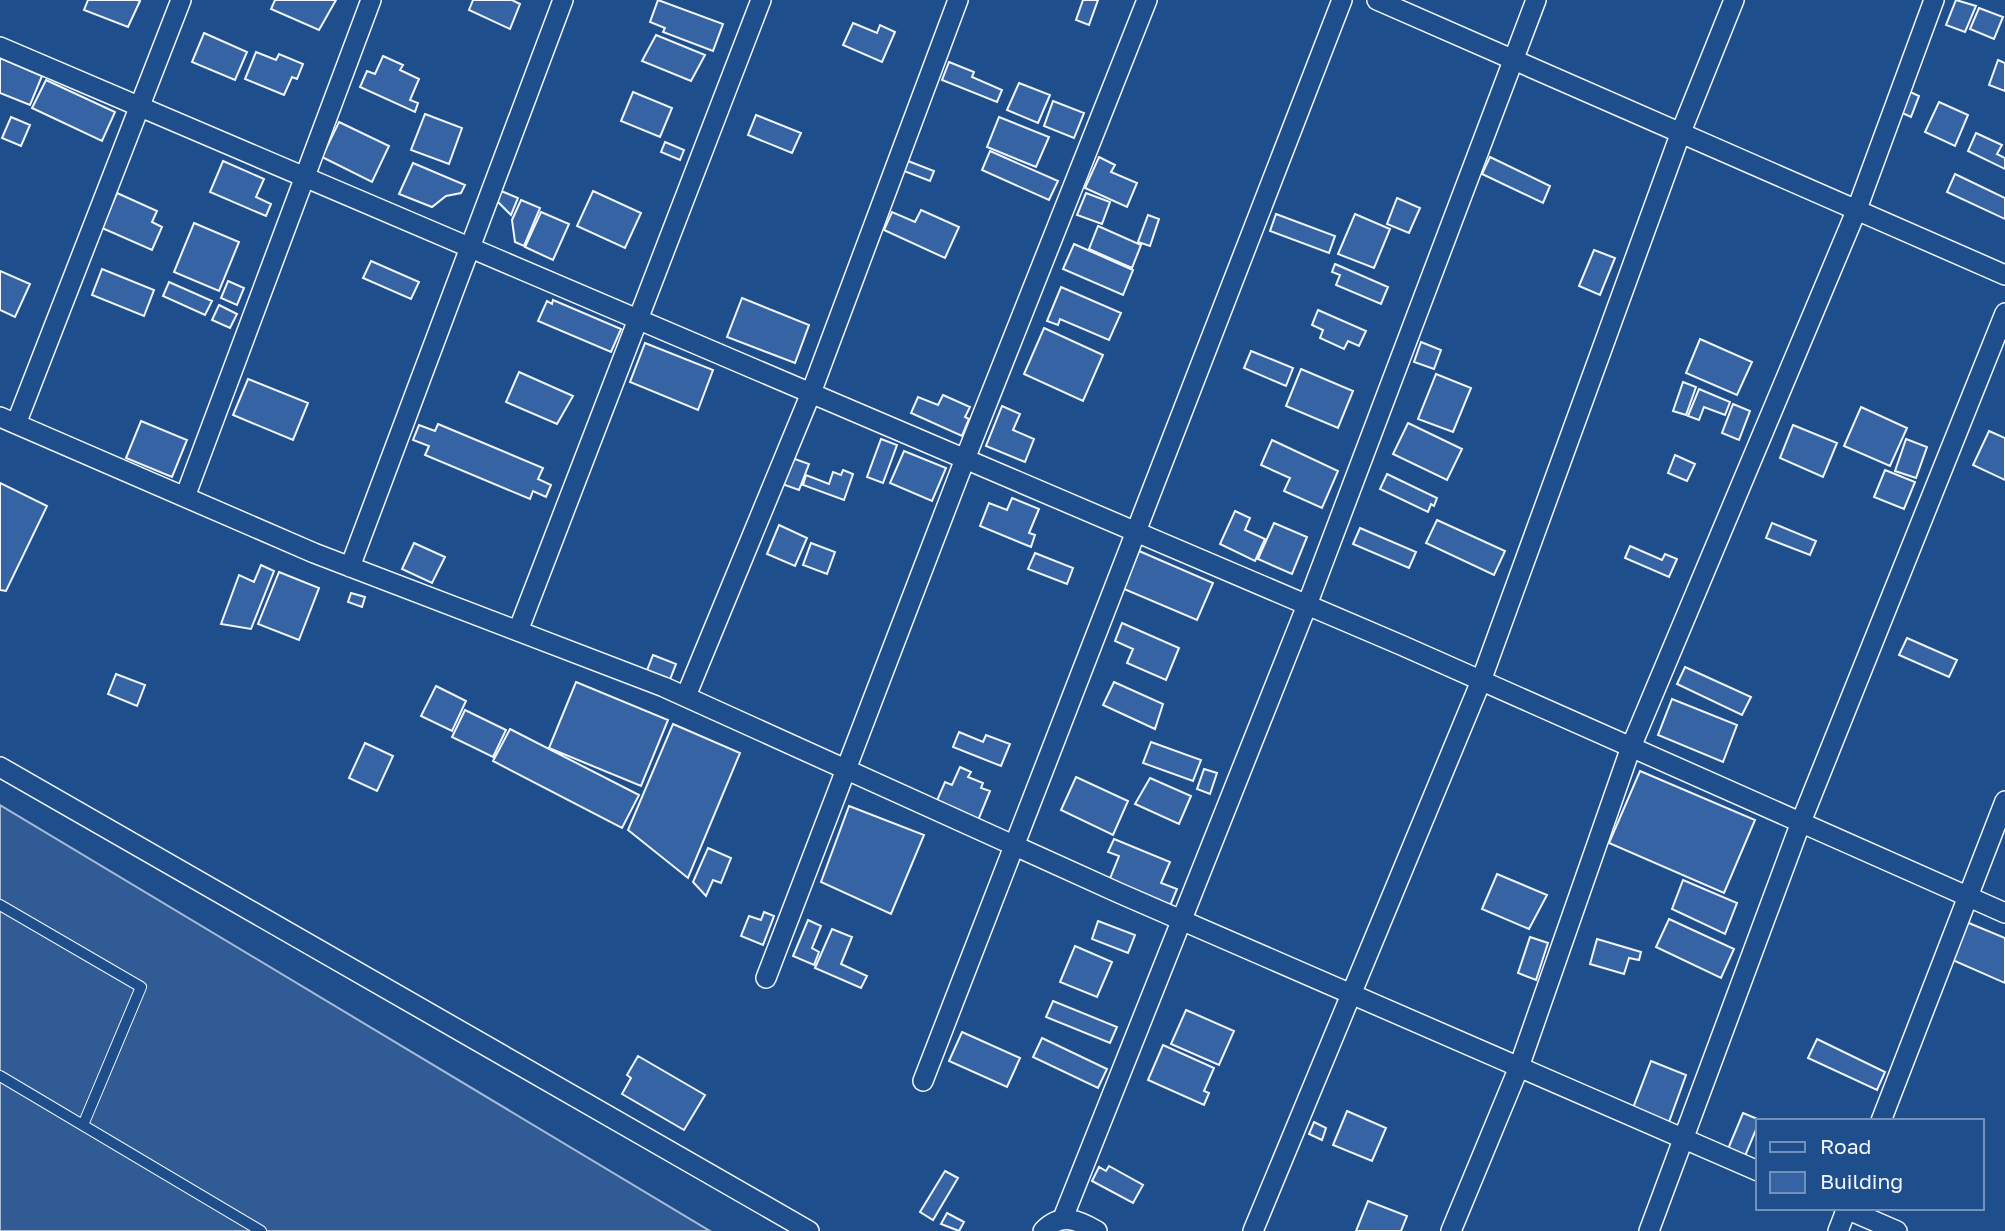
<svg xmlns="http://www.w3.org/2000/svg" width="2005" height="1231" viewBox="0 0 2005 1231" font-family="'Golos Text',sans-serif">
<rect width="100%" height="100%" fill="#1f4e8c"/>
<path fill="#305b95" stroke="#a8bbd7" stroke-width="2" d="M 0,805 L 710,1231 L 0,1231 Z"/>
<path fill="#3563a3" stroke="#f2f6ff" stroke-width="2" d="M 88,0 L 137,0 L 140,1 L 128,27 L 84,10 Z
M 275,0 L 336,0 L 319,30 L 271,9 Z
M 473,0 L 512,0 L 520,4 L 510,29 L 469,10 Z
M 658,0 L 723,24 L 713,51 L 663,32 L 665,28 L 650,22 Z
M 1083,0 L 1098,0 L 1089,25 L 1076,20 Z
M 1956,0 L 1976,6 L 1965,32 L 1946,25 Z
M 1979,8 L 2003,17 L 1994,39 L 1970,29 Z
M 853,23 L 877,33 L 880,25 L 895,32 L 882,62 L 843,45 Z
M 204,33 L 247,52 L 235,80 L 192,62 Z
M 656,35 L 705,55 L 691,81 L 642,61 Z
M 256,52 L 276,60 L 279,54 L 303,64 L 297,79 L 292,77 L 284,95 L 245,79 Z
M 383,56 L 403,65 L 400,70 L 419,79 L 410,100 L 418,103 L 415,112 L 360,87 L 367,71 L 375,74 Z
M 0,58 L 42,76 L 30,105 L 0,93 Z
M 1998,60 L 2005,63 L 2005,91 L 1989,85 Z
M 949,62 L 974,72 L 972,77 L 1002,90 L 997,102 L 942,80 Z
M 46,80 L 115,112 L 102,141 L 32,108 Z
M 1019,83 L 1050,95 L 1038,123 L 1007,110 Z
M 1908,91 L 1919,96 L 1911,117 L 1900,112 Z
M 633,92 L 672,108 L 660,137 L 621,121 Z
M 1053,101 L 1084,113 L 1074,138 L 1044,126 Z
M 1939,102 L 1968,115 L 1955,146 L 1925,132 Z
M 425,114 L 462,128 L 449,164 L 411,150 Z
M 756,115 L 801,133 L 792,153 L 748,135 Z
M 11,117 L 30,125 L 21,146 L 2,138 Z
M 999,117 L 1049,137 L 1036,167 L 987,147 Z
M 339,122 L 389,146 L 372,182 L 322,157 Z
M 1976,133 L 2002,145 L 1997,154 L 2005,158 L 2005,169 L 1968,151 Z
M 665,142 L 684,150 L 680,160 L 661,152 Z
M 990,151 L 1058,181 L 1049,200 L 982,170 Z
M 1099,157 L 1115,165 L 1111,172 L 1137,183 L 1127,207 L 1085,188 Z
M 1490,157 L 1550,186 L 1543,203 L 1482,174 Z
M 223,161 L 264,179 L 256,197 L 271,204 L 266,216 L 210,192 Z
M 908,161 L 934,171 L 930,181 L 904,171 Z
M 413,163 L 465,185 L 461,193 L 446,196 L 432,207 L 399,194 Z
M 1955,174 L 2005,198 L 2005,219 L 1947,192 Z
M 501,191 L 518,198 L 511,215 L 497,201 Z
M 593,191 L 641,213 L 625,248 L 577,226 Z
M 117,193 L 157,211 L 152,222 L 162,227 L 152,250 L 102,228 Z
M 1086,193 L 1110,202 L 1102,224 L 1077,215 Z
M 1397,198 L 1420,208 L 1409,233 L 1387,224 Z
M 521,200 L 540,208 L 524,246 L 515,242 L 512,220 Z
M 921,210 L 959,227 L 945,258 L 884,230 L 892,212 L 915,222 Z
M 541,212 L 569,224 L 553,260 L 525,247 Z
M 1276,214 L 1335,236 L 1329,253 L 1270,231 Z
M 1355,214 L 1390,229 L 1374,268 L 1338,254 Z
M 1148,215 L 1159,219 L 1150,246 L 1138,242 Z
M 194,223 L 239,242 L 219,291 L 174,272 Z
M 1098,226 L 1141,245 L 1132,268 L 1089,249 Z
M 1074,244 L 1133,270 L 1123,295 L 1063,269 Z
M 1594,250 L 1615,258 L 1600,295 L 1579,286 Z
M 371,261 L 419,282 L 411,299 L 363,278 Z
M 1335,264 L 1388,287 L 1381,304 L 1336,285 L 1340,275 L 1332,272 Z
M 102,269 L 154,290 L 144,316 L 92,295 Z
M 0,271 L 30,284 L 15,317 L 0,310 Z
M 228,281 L 244,288 L 237,305 L 221,298 Z
M 169,282 L 212,301 L 205,315 L 163,296 Z
M 1061,287 L 1121,313 L 1109,340 L 1060,319 L 1058,325 L 1047,321 Z
M 742,298 L 809,325 L 795,363 L 727,337 Z
M 553,300 L 621,329 L 611,352 L 538,321 L 547,301 L 552,304 Z
M 219,305 L 237,314 L 230,328 L 212,320 Z
M 1318,310 L 1366,331 L 1359,346 L 1348,341 L 1344,349 L 1320,338 L 1323,330 L 1312,325 Z
M 1044,328 L 1103,355 L 1083,401 L 1024,374 Z
M 1700,339 L 1752,362 L 1737,395 L 1686,373 Z
M 1421,342 L 1441,350 L 1434,369 L 1414,362 Z
M 645,343 L 713,370 L 698,410 L 630,382 Z
M 1251,351 L 1293,368 L 1286,386 L 1244,368 Z
M 1301,369 L 1353,391 L 1338,428 L 1286,406 Z
M 519,372 L 573,396 L 557,424 L 506,402 Z
M 1436,374 L 1471,388 L 1453,432 L 1418,419 Z
M 248,379 L 308,403 L 293,440 L 233,415 Z
M 1683,382 L 1696,387 L 1686,415 L 1673,411 Z
M 1699,389 L 1730,402 L 1725,415 L 1704,407 L 1699,420 L 1688,416 Z
M 943,395 L 970,407 L 965,417 L 969,419 L 962,436 L 911,413 L 918,397 L 938,405 Z
M 1733,404 L 1750,411 L 1739,440 L 1722,433 Z
M 1002,406 L 1020,414 L 1013,430 L 1034,439 L 1025,462 L 986,446 Z
M 1861,407 L 1907,428 L 1890,466 L 1844,446 Z
M 141,421 L 187,440 L 172,477 L 126,458 Z
M 1408,423 L 1462,449 L 1447,480 L 1393,454 Z
M 438,424 L 543,468 L 538,479 L 551,485 L 546,497 L 533,491 L 530,499 L 425,455 L 429,446 L 413,440 L 419,425 L 435,431 Z
M 1793,425 L 1837,443 L 1823,477 L 1780,458 Z
M 1989,431 L 2005,438 L 2005,480 L 1973,465 Z
M 881,439 L 897,445 L 883,483 L 867,477 Z
M 1906,439 L 1927,447 L 1916,478 L 1895,471 Z
M 1272,440 L 1338,471 L 1322,508 L 1284,491 L 1290,478 L 1261,465 Z
M 904,451 L 946,468 L 932,501 L 890,483 Z
M 1675,455 L 1695,464 L 1687,481 L 1668,473 Z
M 792,458 L 809,464 L 799,490 L 782,484 Z
M 843,470 L 853,474 L 844,500 L 803,485 L 806,475 L 829,484 L 833,472 L 841,475 Z
M 1885,470 L 1915,482 L 1904,509 L 1874,497 Z
M 1387,474 L 1437,498 L 1434,506 L 1431,504 L 1428,512 L 1380,489 Z
M 0,483 L 47,506 L 6,591 L 0,590 Z
M 1012,498 L 1039,509 L 1029,533 L 1035,535 L 1031,547 L 980,526 L 989,503 L 1007,510 Z
M 1235,511 L 1250,518 L 1245,530 L 1265,539 L 1255,561 L 1220,544 Z
M 1437,520 L 1505,551 L 1494,575 L 1426,543 Z
M 1274,523 L 1307,537 L 1292,574 L 1258,559 Z
M 1772,523 L 1816,541 L 1810,555 L 1766,538 Z
M 779,525 L 807,538 L 795,566 L 767,554 Z
M 1360,528 L 1416,552 L 1409,568 L 1353,544 Z
M 414,543 L 445,557 L 432,583 L 402,569 Z
M 811,543 L 835,552 L 827,574 L 803,565 Z
M 1630,546 L 1662,560 L 1665,554 L 1677,559 L 1669,577 L 1625,558 Z
M 1139,551 L 1213,583 L 1197,620 L 1124,589 Z
M 1035,553 L 1073,568 L 1067,584 L 1028,569 Z
M 261,565 L 274,571 L 251,629 L 221,624 L 239,575 L 254,582 Z
M 279,572 L 319,588 L 299,640 L 258,624 Z
M 351,593 L 365,597 L 362,607 L 348,602 Z
M 1122,623 L 1179,648 L 1166,680 L 1127,663 L 1133,649 L 1115,641 Z
M 1907,638 L 1957,660 L 1949,677 L 1899,655 Z
M 653,655 L 676,664 L 669,682 L 646,673 Z
M 1685,667 L 1751,697 L 1742,715 L 1677,684 Z
M 116,674 L 145,685 L 137,706 L 108,694 Z
M 576,682 L 668,720 L 641,786 L 549,748 Z
M 1114,682 L 1163,704 L 1155,729 L 1103,705 Z
M 436,686 L 466,701 L 452,731 L 421,716 Z
M 1672,699 L 1737,725 L 1723,762 L 1658,735 Z
M 465,710 L 506,730 L 493,757 L 452,737 Z
M 673,724 L 740,753 L 688,878 L 628,830 Z
M 510,729 L 639,795 L 622,828 L 493,761 Z
M 959,732 L 983,742 L 986,735 L 1010,744 L 1001,766 L 953,747 Z
M 1151,742 L 1201,760 L 1193,781 L 1143,763 Z
M 365,743 L 393,756 L 377,791 L 349,778 Z
M 960,767 L 971,772 L 968,777 L 983,783 L 981,788 L 990,791 L 977,823 L 935,805 L 945,782 L 952,785 Z
M 1204,769 L 1217,773 L 1210,794 L 1197,789 Z
M 1640,771 L 1755,820 L 1724,893 L 1609,843 Z
M 1076,777 L 1128,801 L 1113,835 L 1061,810 Z
M 1150,778 L 1191,796 L 1179,824 L 1135,804 Z
M 849,806 L 924,835 L 891,914 L 821,882 Z
M 1114,839 L 1170,862 L 1161,883 L 1177,889 L 1170,906 L 1109,881 L 1119,856 L 1108,852 Z
M 708,848 L 731,858 L 721,883 L 713,880 L 706,896 L 693,882 Z
M 1497,874 L 1547,895 L 1529,929 L 1482,909 Z
M 1683,880 L 1737,903 L 1725,934 L 1672,909 Z
M 764,912 L 774,916 L 763,945 L 741,936 L 749,916 L 761,920 Z
M 1669,919 L 1734,949 L 1721,978 L 1656,947 Z
M 808,920 L 821,926 L 812,948 L 819,952 L 814,965 L 793,956 Z
M 1098,921 L 1135,935 L 1128,953 L 1092,939 Z
M 1964,921 L 2005,938 L 2005,983 L 1948,958 Z
M 832,929 L 852,937 L 841,964 L 867,976 L 861,988 L 815,968 Z
M 1530,937 L 1548,943 L 1536,980 L 1518,973 Z
M 1597,939 L 1641,952 L 1639,960 L 1629,958 L 1624,974 L 1590,964 Z
M 1075,946 L 1112,962 L 1097,997 L 1060,982 Z
M 1053,1001 L 1117,1027 L 1110,1043 L 1046,1017 Z
M 1186,1010 L 1234,1031 L 1219,1065 L 1171,1044 Z
M 962,1032 L 1020,1058 L 1007,1087 L 949,1061 Z
M 1042,1038 L 1107,1069 L 1098,1088 L 1033,1057 Z
M 1817,1039 L 1885,1072 L 1877,1090 L 1808,1058 Z
M 1163,1045 L 1214,1068 L 1204,1091 L 1209,1093 L 1204,1105 L 1148,1080 Z
M 638,1056 L 705,1095 L 684,1130 L 622,1094 L 631,1078 L 627,1075 Z
M 1651,1061 L 1686,1075 L 1669,1122 L 1633,1108 Z
M 1347,1111 L 1386,1128 L 1372,1161 L 1333,1145 Z
M 1743,1113 L 1760,1120 L 1745,1156 L 1728,1149 Z
M 1314,1122 L 1326,1128 L 1322,1140 L 1309,1134 Z
M 1109,1166 L 1143,1185 L 1133,1203 L 1092,1181 L 1099,1167 L 1106,1171 Z
M 945,1171 L 958,1178 L 933,1220 L 920,1212 Z
M 1368,1201 L 1407,1216 L 1401,1231 L 1356,1231 Z
M 947,1213 L 964,1222 L 959,1231 L 941,1224 Z"/>
<g fill="none" stroke-linecap="round" stroke-linejoin="round">
<g stroke="#f2f6ff" stroke-width="12">
<path id="service" d="M 0,905 L 141,987 L 83,1125
M 0,1076 L 261,1231"/>
</g>
<g stroke="#f2f6ff" stroke-width="22">
<path id="minor" d="M 1377,0 L 2005,275
M 0,47 L 1401,645 L 2005,913
M 0,417 L 314,553 L 664,687 L 1119,893 L 1758,1171
M 16,424 L 181,0
M 185,497 L 371,0
M 350,567 L 563,0
M 518,631 L 761,0
M 686,696 L 811,393 L 958,0
M 0,767 L 809,1231
M 766,978 L 965,459 L 1147,0
M 923,1081 L 1342,0
M 1881,1121 L 2005,801
M 1844,1208 L 1897,1231
M 1063,1218 L 1307,605 L 1536,0
M 1043,1231 C 1061,1212 1078,1220 1097,1231
M 1253,1231 L 1481,681 L 1681,132 L 1734,0
M 1451,1231 L 1519,1067 L 1631,747 L 1857,209 L 1934,0
M 1649,1231 L 1801,822 L 2005,313
M 1838,1231 L 1847,1208"/>
</g>
<use href="#service" stroke="#1f4e8c" stroke-width="10"/>
<use href="#minor" stroke="#1f4e8c" stroke-width="19"/>
</g>
<rect x="1756" y="1119" width="228" height="91" fill="#1f4e8c" stroke="#7391ba" stroke-width="2"/>
<rect x="1770" y="1142" width="35" height="10" fill="#1f4e8c" stroke="#7391ba" stroke-width="2"/>
<text x="1820" y="1154" font-size="21" fill="#f2f6ff">Road</text>
<rect x="1770" y="1172" width="35" height="21" fill="#3563a3" stroke="#7391ba" stroke-width="2"/>
<text x="1820" y="1189" font-size="21" fill="#f2f6ff">Building</text>
</svg>
